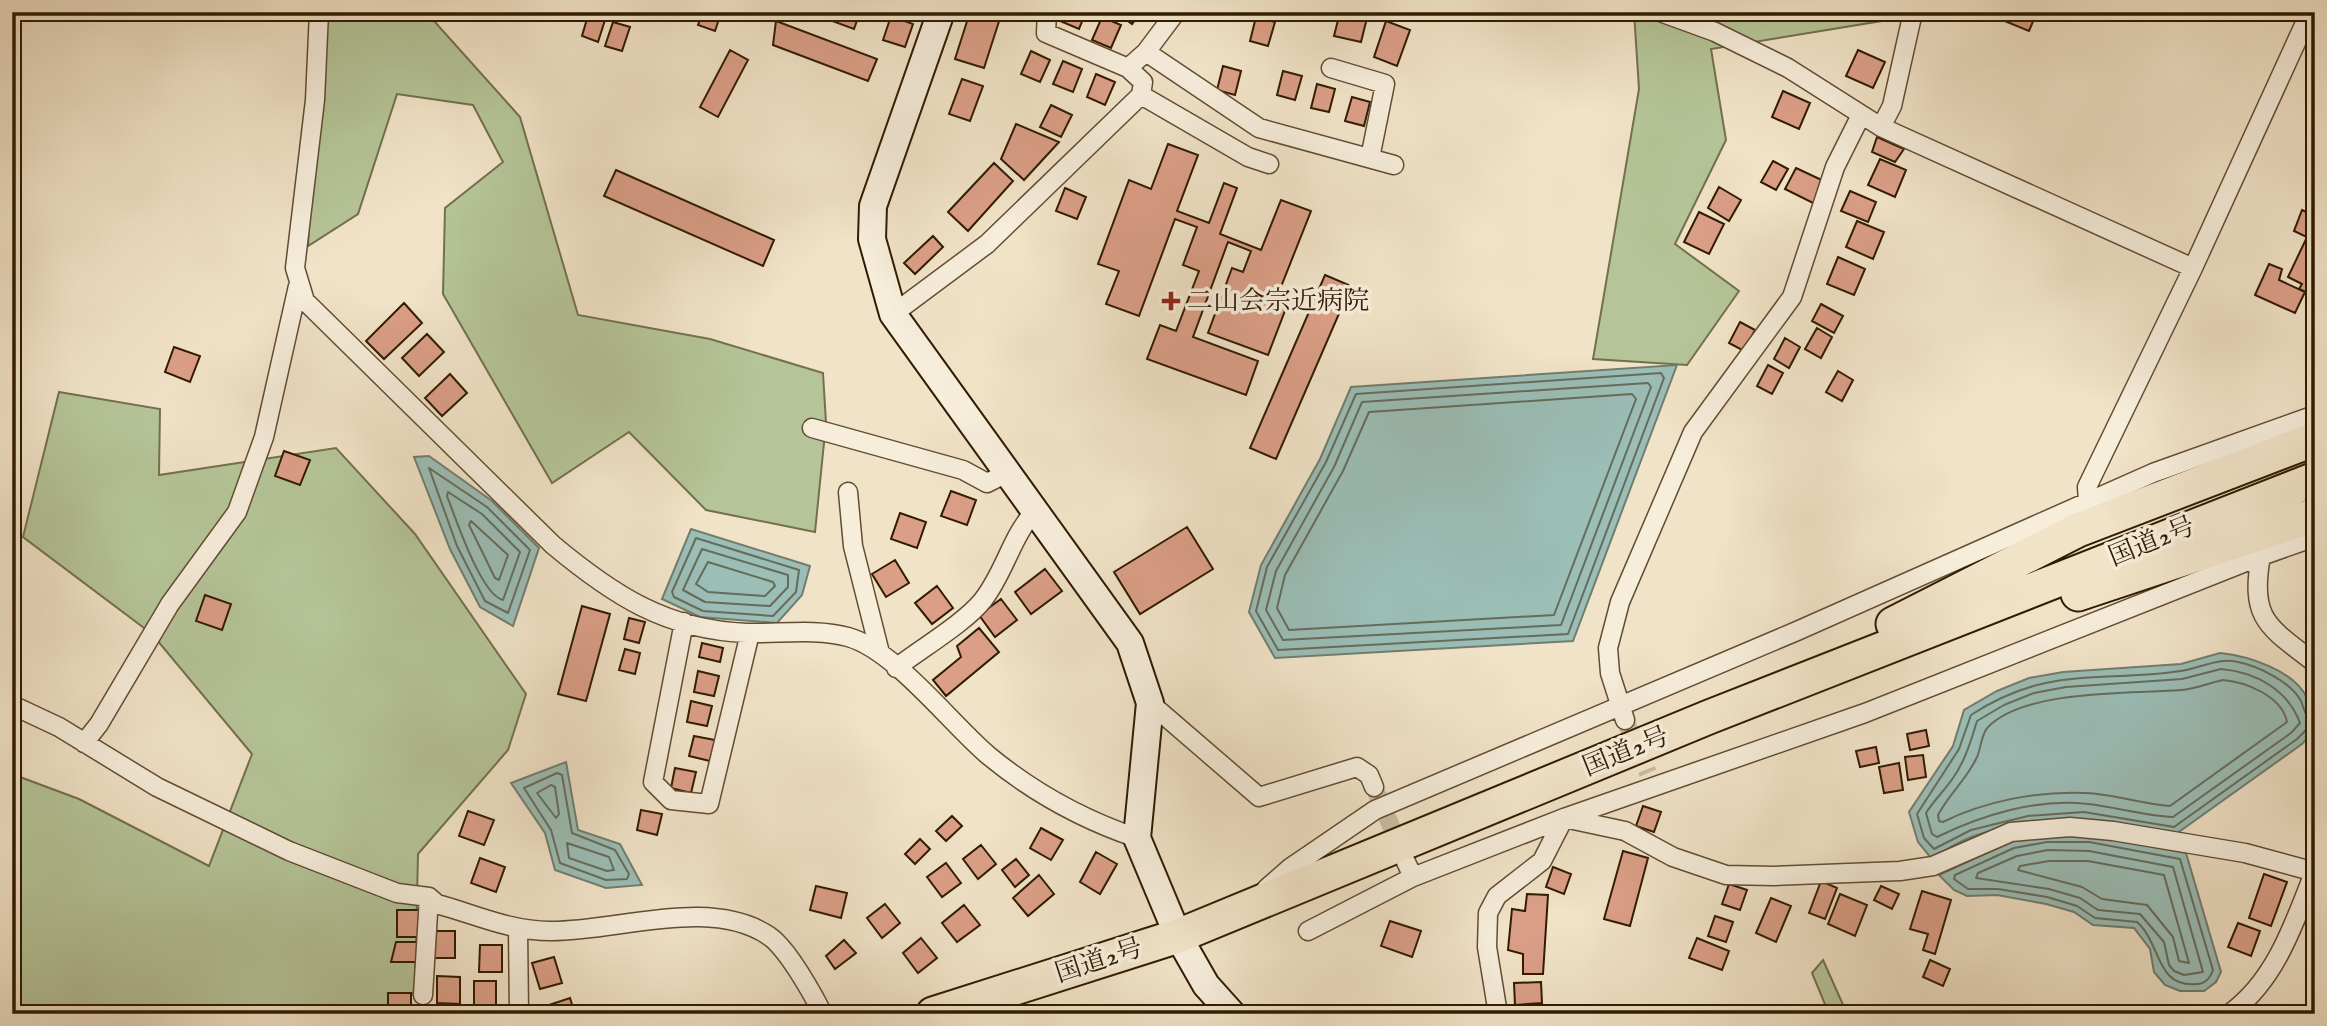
<svg xmlns="http://www.w3.org/2000/svg" width="2327" height="1026" viewBox="0 0 2327 1026" font-family="'IM FELL English','Noto Serif JP',serif">
<rect width="100%" height="100%" fill="#f1e3c8"/>
<filter id="stains"><feTurbulence type="fractalNoise" baseFrequency=".00286" numOctaves="4"/><feColorMatrix values="0 0 0 0 .2 0 0 0 0 .09 0 0 0 0 .02 0 0 0 .5 -.17"/></filter>
<radialGradient id="worn" r=".72"><stop offset=".6" stop-color="#630" stop-opacity="0"/><stop offset="1" stop-color="#630" stop-opacity=".3"/></radialGradient>
<path fill="#b5c599" stroke="#73704c" stroke-width="2" d="M 314,12 L 426,12 L 520,117 L 578,315 L 710,339 L 823,373 L 826,423 L 815,532 L 706,510 L 629,432 L 552,483 L 443,294 L 445,208 L 503,162 L 473,105 L 397,94 L 358,214 L 308,246 L 316,84 Z
M 1634,12 L 1913,12 L 1912,16 L 1711,49 L 1726,140 L 1675,244 L 1739,291 L 1687,365 L 1593,359 L 1639,89 Z
M 59,392 L 160,409 L 159,475 L 336,448 L 415,534 L 526,694 L 508,750 L 418,854 L 415,989 L 402,1014 L 12,1014 L 12,774 L 79,799 L 209,866 L 252,754 L 152,634 L 23,537 Z
M 1823,960 L 1844,1007 L 1850,1014 L 1829,1014 L 1812,973 Z"/>
<path fill="#9bbeb7" stroke="#717d6e" stroke-width="2" d="M 1677,365 L 1573,641 L 1275,658 L 1249,612 L 1261,565 L 1320,459 L 1351,387 Z
M 429,456 L 492,501 L 539,548 L 513,626 L 480,607 L 450,549 L 414,457 Z
M 691,529 L 810,566 L 802,595 L 777,623 L 700,617 L 662,599 Z
M 2220,653 C 2248,656 2294,670 2307,698 C 2312,708 2313,720 2314,731 L 2302,744 L 2176,834 C 2108,821 2041,812 1974,836 C 1959,841 1945,851 1931,858 L 1918,842 L 1909,812 L 1953,746 L 1964,710 L 1997,691 L 2029,678 L 2063,672 L 2181,664 Z
M 566,762 L 578,830 L 620,844 L 642,885 L 606,888 L 555,870 L 545,833 L 511,783 Z
M 2047,834 L 2090,835 L 2186,853 L 2221,972 L 2216,982 L 2204,991 L 2180,991 L 2165,985 L 2154,972 L 2150,949 L 2134,928 L 2093,925 L 2074,912 L 2046,904 L 1997,895 L 1967,896 L 1954,890 L 1939,875 L 2013,841 Z"/>
<g fill="none" stroke-linecap="round" stroke-linejoin="round">
<path stroke="#666c5c" stroke-width="2" d="M 1661,373 L 1664,378 L 1568,634 L 1278,650 L 1256,611 L 1267,567 L 1326,462 L 1356,394 Z
M 1648,383 L 1651,387 L 1561,625 L 1283,640 L 1266,610 L 1276,571 L 1334,467 L 1362,402 Z
M 1632,394 L 1636,399 L 1554,615 L 1289,630 L 1277,608 L 1285,575 L 1343,471 L 1369,412 Z
M 429,468 L 487,507 L 530,550 L 508,613 L 485,601 L 457,546 Z
M 448,492 L 482,514 L 520,552 L 503,600 C 481,595 456,519 447,496 Z
M 471,521 L 508,555 L 499,580 L 495,578 L 469,525 Z
M 696,538 L 799,570 L 796,592 L 773,616 L 703,611 L 674,597 L 672,592 Z
M 702,549 L 788,575 L 788,587 L 770,606 L 705,602 L 683,590 Z
M 708,562 L 773,582 L 775,586 L 765,596 L 708,592 L 696,584 Z
M 2221,669 C 2256,672 2288,690 2300,723 L 2291,733 L 2173,817 C 2145,816 2116,807 2088,804 C 2037,798 1982,815 1937,837 L 1932,834 L 1926,813 C 1934,800 1945,790 1953,778 C 1965,761 1971,741 1977,721 L 2004,705 L 2034,693 L 2066,687 L 2182,679 Z
M 2223,680 C 2246,682 2282,696 2287,722 L 2170,806 C 2142,804 2114,794 2085,793 C 2037,791 1985,801 1943,822 L 1939,821 L 1938,815 C 1949,794 1967,779 1977,757 C 1981,749 1981,734 1988,727 C 2025,689 2131,694 2181,690 C 2195,689 2209,683 2223,680 Z
M 2315,718 L 2307,716 C 2304,711 2303,706 2301,701 C 2291,682 2258,666 2238,662 C 2218,657 2201,668 2181,671 C 2098,683 2048,665 1971,715 L 1959,749 L 1917,814 L 1924,838 L 1934,849 L 1971,830 L 2028,816 L 2084,812 L 2174,827 L 2297,739 L 2308,728 L 2315,726
M 557,773 L 562,775 L 572,833 L 615,850 L 629,874 L 627,879 L 606,880 L 560,863 L 551,830 L 524,788 Z
M 551,785 L 555,787 L 559,814 L 556,818 L 537,793 Z
M 2047,842 L 2089,842 L 2180,859 L 2213,970 C 2210,978 2206,984 2197,984 C 2155,988 2162,944 2137,922 L 2095,918 L 2077,906 L 2047,897 L 1998,889 L 1968,889 L 1954,879 L 1955,875 L 2014,848 Z
M 567,843 L 609,857 L 614,870 L 607,871 L 569,858 Z
M 2048,850 L 2089,851 L 2173,867 L 2203,972 L 2184,975 L 2174,971 L 2169,965 L 2164,942 L 2140,914 L 2098,910 L 2080,898 L 2049,889 L 1976,878 L 1978,873 L 2017,856 Z
M 2049,861 L 2088,861 L 2164,875 L 2189,963 L 2179,961 L 2173,937 L 2147,905 L 2102,899 L 2082,887 L 2018,870 L 2020,866 Z"/>
</g>
<path fill="#db9f87" stroke="#311b00" stroke-width="2" d="M 589,12 L 606,17 L 598,42 L 582,36 Z
M 703,12 L 721,13 L 715,31 L 698,25 Z
M 835,12 L 860,12 L 854,29 L 832,21 Z
M 970,12 L 1002,12 L 984,68 L 955,59 Z
M 1064,12 L 1086,12 L 1079,29 L 1060,21 Z
M 1116,12 L 1141,12 L 1132,24 Z
M 1340,12 L 1368,14 L 1361,42 L 1334,36 Z
M 2005,12 L 2037,12 L 2029,31 L 2002,20 Z
M 891,16 L 913,24 L 905,47 L 883,40 Z
M 1102,17 L 1121,25 L 1111,48 L 1092,40 Z
M 1256,17 L 1275,22 L 1268,46 L 1250,41 Z
M 776,21 L 877,59 L 868,81 L 773,45 Z
M 1386,21 L 1410,30 L 1397,66 L 1374,57 Z
M 613,22 L 630,27 L 622,51 L 605,46 Z
M 730,50 L 748,60 L 718,117 L 700,107 Z
M 1858,50 L 1885,62 L 1873,88 L 1846,76 Z
M 1031,51 L 1050,60 L 1040,82 L 1021,74 Z
M 1063,61 L 1082,69 L 1073,92 L 1053,84 Z
M 1223,66 L 1241,71 L 1235,95 L 1217,90 Z
M 1283,71 L 1302,76 L 1295,100 L 1277,95 Z
M 1096,74 L 1115,82 L 1105,105 L 1087,97 Z
M 962,79 L 983,86 L 970,121 L 949,114 Z
M 1317,84 L 1335,89 L 1329,112 L 1311,108 Z
M 1783,91 L 1810,103 L 1799,129 L 1772,117 Z
M 1352,97 L 1370,102 L 1364,126 L 1345,121 Z
M 1051,105 L 1072,115 L 1061,137 L 1040,127 Z
M 1016,124 L 1059,142 L 1024,180 L 1001,159 Z
M 1877,137 L 1904,149 L 1895,162 L 1872,152 Z
M 1168,144 L 1198,155 L 1177,211 L 1209,223 L 1224,183 L 1237,188 L 1220,234 L 1261,250 L 1281,200 L 1311,211 L 1275,302 L 1288,303 L 1268,355 L 1208,333 L 1232,268 L 1243,272 L 1251,251 L 1228,242 L 1193,337 L 1258,361 L 1246,395 L 1147,359 L 1160,325 L 1176,331 L 1199,271 L 1183,265 L 1197,227 L 1175,219 L 1139,316 L 1106,304 L 1119,271 L 1098,264 L 1129,180 L 1151,189 Z
M 1880,159 L 1906,170 L 1895,197 L 1868,185 Z
M 1773,161 L 1788,169 L 1776,190 L 1761,182 Z
M 994,163 L 1013,181 L 968,231 L 948,212 Z
M 1796,168 L 1826,182 L 1815,204 L 1785,189 Z
M 616,170 L 774,240 L 763,266 L 604,196 Z
M 1719,187 L 1741,200 L 1729,221 L 1708,208 Z
M 1065,188 L 1086,197 L 1077,219 L 1056,211 Z
M 1850,191 L 1876,202 L 1868,222 L 1841,211 Z
M 2302,210 L 2315,216 L 2315,241 L 2294,231 Z
M 1699,212 L 1724,224 L 1709,254 L 1684,242 Z
M 1857,221 L 1884,232 L 1873,259 L 1846,247 Z
M 933,236 L 943,247 L 915,274 L 904,263 Z
M 2307,237 L 2315,241 L 2315,296 L 2299,289 L 2302,284 L 2288,277 Z
M 1838,257 L 1865,269 L 1854,295 L 1827,284 Z
M 2269,264 L 2282,269 L 2279,280 L 2305,292 L 2295,313 L 2255,295 Z
M 1325,275 L 1351,286 L 1276,459 L 1250,448 Z
M 404,303 L 422,323 L 384,359 L 366,341 Z
M 1821,304 L 1843,316 L 1834,333 L 1812,321 Z
M 1740,322 L 1755,330 L 1744,351 L 1729,343 Z
M 1817,328 L 1832,337 L 1821,358 L 1805,349 Z
M 427,334 L 444,352 L 419,376 L 402,358 Z
M 1785,338 L 1800,347 L 1789,368 L 1774,359 Z
M 174,347 L 200,356 L 190,382 L 165,372 Z
M 1768,365 L 1783,373 L 1772,394 L 1757,386 Z
M 1838,371 L 1853,380 L 1842,401 L 1826,392 Z
M 450,374 L 467,393 L 442,416 L 425,398 Z
M 284,451 L 310,460 L 300,485 L 275,476 Z
M 951,491 L 976,500 L 967,525 L 941,516 Z
M 900,513 L 926,522 L 917,548 L 891,539 Z
M 1187,527 L 1213,569 L 1140,614 L 1114,572 Z
M 895,560 L 909,583 L 886,597 L 872,574 Z
M 1045,569 L 1062,591 L 1031,614 L 1015,592 Z
M 937,586 L 953,608 L 932,624 L 915,603 Z
M 205,595 L 231,604 L 222,630 L 196,621 Z
M 1001,599 L 1017,620 L 995,637 L 979,615 Z
M 582,606 L 610,614 L 586,701 L 558,694 Z
M 629,618 L 645,622 L 639,643 L 624,639 Z
M 979,628 L 999,652 L 946,696 L 933,680 L 961,657 L 957,646 Z
M 702,643 L 723,648 L 720,662 L 699,657 Z
M 625,649 L 640,653 L 635,674 L 619,670 Z
M 698,671 L 719,676 L 714,696 L 694,692 Z
M 691,701 L 712,706 L 707,726 L 687,722 Z
M 1926,730 L 1929,746 L 1910,750 L 1907,734 Z
M 694,736 L 715,740 L 710,761 L 689,756 Z
M 1876,747 L 1879,763 L 1860,767 L 1856,751 Z
M 1923,755 L 1926,777 L 1908,780 L 1905,757 Z
M 1899,763 L 1903,790 L 1884,793 L 1879,767 Z
M 675,768 L 696,772 L 691,793 L 671,788 Z
M 1643,806 L 1661,812 L 1654,832 L 1636,826 Z
M 641,810 L 662,814 L 657,835 L 637,830 Z
M 468,811 L 494,820 L 484,845 L 459,836 Z
M 952,816 L 962,826 L 946,841 L 936,831 Z
M 1041,828 L 1063,840 L 1051,860 L 1030,848 Z
M 920,839 L 930,849 L 915,864 L 905,854 Z
M 981,845 L 996,864 L 978,879 L 963,859 Z
M 1623,851 L 1648,858 L 1630,926 L 1604,919 Z
M 1096,852 L 1117,864 L 1100,894 L 1080,882 Z
M 480,858 L 505,867 L 496,892 L 471,883 Z
M 1016,859 L 1029,875 L 1015,887 L 1002,870 Z
M 946,863 L 961,883 L 942,897 L 927,877 Z
M 1553,867 L 1571,874 L 1564,894 L 1546,887 Z
M 2264,874 L 2287,882 L 2271,926 L 2249,918 Z
M 1039,875 L 1054,894 L 1028,916 L 1013,898 Z
M 1821,881 L 1837,888 L 1825,919 L 1809,913 Z
M 1729,884 L 1747,890 L 1740,910 L 1722,904 Z
M 816,886 L 847,893 L 841,918 L 810,910 Z
M 1881,886 L 1899,894 L 1892,909 L 1874,900 Z
M 1922,891 L 1951,900 L 1935,954 L 1923,950 L 1928,934 L 1910,929 Z
M 1527,894 L 1548,895 L 1543,974 L 1523,974 L 1523,954 L 1508,950 L 1512,909 L 1525,911 Z
M 1840,894 L 1867,905 L 1855,936 L 1828,924 Z
M 1771,898 L 1791,906 L 1776,942 L 1756,933 Z
M 885,904 L 900,923 L 882,938 L 867,918 Z
M 964,905 L 980,925 L 957,942 L 942,923 Z
M 397,910 L 419,910 L 419,937 L 397,937 Z
M 1715,916 L 1733,922 L 1726,942 L 1708,936 Z
M 1390,921 L 1421,931 L 1412,957 L 1381,946 Z
M 2238,923 L 2260,931 L 2251,956 L 2228,947 Z
M 433,931 L 455,931 L 455,958 L 433,958 Z
M 921,938 L 937,958 L 918,973 L 903,953 Z
M 1697,938 L 1729,951 L 1722,970 L 1689,958 Z
M 844,940 L 856,953 L 835,969 L 826,956 Z
M 396,942 L 418,942 L 418,962 L 391,962 Z
M 480,945 L 502,945 L 502,972 L 479,972 Z
M 554,957 L 562,983 L 540,989 L 532,963 Z
M 1930,960 L 1950,969 L 1943,986 L 1923,977 Z
M 437,976 L 460,977 L 460,1004 L 437,1003 Z
M 474,981 L 496,981 L 496,1008 L 474,1008 Z
M 1541,982 L 1542,1003 L 1515,1005 L 1514,983 Z
M 388,993 L 411,993 L 411,1014 L 388,1014 Z
M 570,998 L 575,1014 L 551,1014 L 549,1005 Z
M 1729,1007 L 1747,1012 L 1746,1014 L 1727,1014 Z"/>
<g fill="none" stroke-linecap="round" stroke-linejoin="round">
<path stroke="#cbbba0" stroke-width="18" stroke-dasharray="18 9" stroke-linecap="butt" d="M 1625,720 L 1648,773
M 1374,787 L 1401,849"/>
<g stroke="#614d32" stroke-width="21">
<path id="street" d="M 319,12 L 315,100 L 295,268 L 305,301 L 553,545 C 613,595 666,630 747,633 C 779,634 816,628 848,637 C 895,650 950,723 989,756 C 1034,793 1081,819 1137,838
M 1047,12 L 1046,33 L 1128,68
M 1660,12 L 1715,32 L 1788,68 L 1881,127 L 2193,268
M 1146,52 L 1259,128 L 1394,165
M 1331,68 L 1385,84 L 1370,158
M 1141,95 L 1248,157 L 1269,164
M 1881,127 L 1892,106 L 1913,12
M 893,314 L 987,244 L 1141,95 L 1143,82 L 1128,68 L 1146,52 L 1176,12
M 812,428 L 963,470 L 987,483 L 1007,473
M 848,492 L 853,546 L 880,653
M 2088,500 L 2087,487 L 2193,268 L 2310,12
M 2261,556 C 2249,620 2269,627 2315,663
M 684,622 L 653,782 L 671,800 L 709,804 L 750,633
M 896,668 C 919,650 966,622 983,600 C 1005,572 1011,537 1035,511
M 1150,703 L 1259,797 L 1357,767 L 1369,775 L 1374,787
M 12,705 L 59,727 L 157,787 L 289,851 L 397,893 L 429,897 L 437,904 C 474,914 510,931 550,931 C 616,932 710,896 769,936 C 787,948 812,993 823,1014
M 1625,720 L 1610,673 L 1608,648 L 1620,602 L 1693,432 L 1792,297 L 1835,167 L 1861,115
M 84,743 L 99,724 L 170,604 L 237,512 L 264,437 L 298,286
M 1406,862 L 1413,877 L 1564,818 L 1865,713 L 2261,556 L 2315,537
M 1266,889 L 1290,868 L 1375,810 L 1797,631 L 2153,473 L 2315,415
M 518,930 L 519,1014
M 1308,931 L 1413,877
M 423,995 L 429,897
M 1498,1014 L 1487,947 L 1488,913 L 1497,896 L 1542,861 L 1564,818 L 1625,831 L 1673,857 L 1726,875 L 1774,876 L 1900,871 L 1933,866 L 2011,832 L 2070,827 L 2113,831 L 2245,853 L 2315,872
M 2229,1014 C 2276,981 2295,921 2315,870"/>
</g>
<g stroke="#311b00" stroke-width="30">
<path id="secondary" d="M 941,12 L 873,206 L 872,239 L 893,314 L 1130,643 L 1150,703 L 1137,838 L 1178,936 L 1206,985 L 1232,1014"/>
</g>
<g stroke="#311b00" stroke-width="37">
<path id="highway" d="M 2078,594 L 2315,515
M 1893,624 L 2078,530 L 2315,439
M 933,1014 L 1178,936 L 1709,717 L 2315,479"/>
</g>
<use href="#street" stroke="#f6eddb" stroke-width="18"/>
<use href="#secondary" stroke="#f6eddb" stroke-width="26"/>
<use href="#highway" stroke="#f1e3c8" stroke-width="33"/>
</g>
<path fill="#8f2418" stroke="#f6eddb" stroke-width="2.5" d="M1167.5 290.5h7v7h7v7h-7v7h-7v-7h-7v-7h7z"/>
<g text-anchor="middle" dominant-baseline="central" stroke-width="7" stroke-linejoin="round" paint-order="stroke">
<g font-size="26" fill="#311b00" stroke="#f6eddb" text-anchor="start">
<text x="1187" y="301">二山会宗近病院</text>
</g>
<g font-size="26" fill="#311b00" stroke="#f6eddb">
<text transform="translate(2152 542) rotate(-22)">国道2号</text>
<text transform="translate(1626 752) rotate(-22)">国道2号</text>
<text transform="translate(1099 961) rotate(-18)">国道2号</text>
</g>
</g>
<rect width="2327" height="1026" fill="none" stroke="#f1e3c8" stroke-width="42"/>
<rect x="14" y="14" width="2299" height="998" fill="none" stroke="#311b00" stroke-width="3.5"/>
<rect x="21" y="21" width="2285" height="984" fill="none" stroke="#311b00" stroke-width="2"/>
<rect width="100%" height="100%" filter="url(#stains)"/>
<rect width="100%" height="100%" fill="url(#worn)"/>
</svg>
